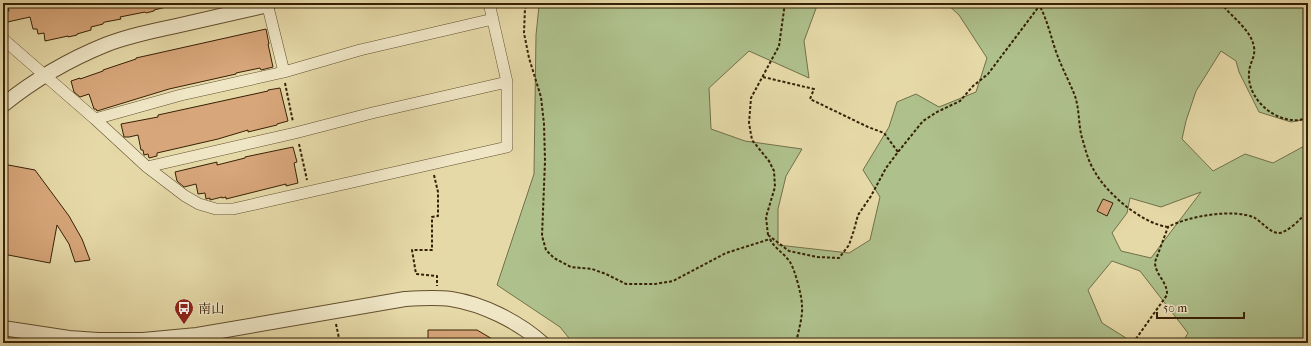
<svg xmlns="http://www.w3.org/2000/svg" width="1311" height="346" viewBox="0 0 1311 346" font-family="'IM FELL French Canon','Noto Serif JP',serif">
<rect width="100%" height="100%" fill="#e6d9a8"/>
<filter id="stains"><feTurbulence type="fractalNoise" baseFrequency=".005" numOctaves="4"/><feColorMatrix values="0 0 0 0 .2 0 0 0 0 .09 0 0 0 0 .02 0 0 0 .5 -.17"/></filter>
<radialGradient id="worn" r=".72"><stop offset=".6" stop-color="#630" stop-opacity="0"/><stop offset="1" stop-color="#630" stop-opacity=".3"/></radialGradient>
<path fill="#aec08c" stroke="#727048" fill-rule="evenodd" d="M 545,3 L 818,3 L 804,41 L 809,78 L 749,51 L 709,88 L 711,129 L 745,141 L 802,149 L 786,176 L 778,209 L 778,245 L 849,253 L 870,240 L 880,197 L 863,170 L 889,127 L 897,102 L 916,94 L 939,107 L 976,92 L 987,58 L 959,15 L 946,3 L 1308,3 L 1308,119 L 1291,122 L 1259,112 L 1239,72 L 1236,61 L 1221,51 L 1196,91 L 1186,121 L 1182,139 L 1213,171 L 1245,154 L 1273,163 L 1308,144 L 1308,343 L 1182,343 L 1188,333 L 1140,271 L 1112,261 L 1088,290 L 1102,323 L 1126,338 L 1124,343 L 573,343 L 560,327 L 497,285 L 534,174 L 536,35 L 539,6 ZM 1201,192 L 1151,258 L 1121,251 L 1112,233 L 1127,213 L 1130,198 L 1161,207 Z"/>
<path fill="#d7a67a" stroke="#372105" d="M 24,3 L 166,3 L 166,7 L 154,10 L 154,11 L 146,13 L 145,12 L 120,17 L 121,19 L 105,22 L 103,23 L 103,24 L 91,27 L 91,30 L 77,34 L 77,35 L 68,37 L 68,36 L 45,41 L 44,33 L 38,34 L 37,29 L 33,29 L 30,17 L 3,23 L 3,12 L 9,11 L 8,6 Z
M 266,29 L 269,44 L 268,44 L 273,67 L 261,70 L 260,68 L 236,73 L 236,74 L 169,89 L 97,111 L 96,109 L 94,109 L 89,94 L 80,97 L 74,92 L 71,81 L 80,78 L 80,79 L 103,71 L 103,70 L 136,59 L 136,58 Z
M 280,88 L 288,121 L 277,124 L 277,125 L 248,132 L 248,130 L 218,139 L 157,153 L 157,156 L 149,158 L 148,154 L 144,155 L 143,150 L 141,150 L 138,135 L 129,137 L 124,137 L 121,124 L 158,117 L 158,115 L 268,91 L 268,90 Z
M 293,147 L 297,162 L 294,163 L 298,183 L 286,186 L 286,184 L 226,199 L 226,197 L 222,198 L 222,197 L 210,200 L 210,198 L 206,199 L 205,193 L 198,194 L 196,184 L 184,187 L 177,181 L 175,172 L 217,162 L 217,165 L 245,158 L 245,157 Z
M 3,164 L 35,170 L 69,216 L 82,239 L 90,260 L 75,262 L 69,244 L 57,225 L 50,263 L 3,254 Z
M 1103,199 L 1113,203 L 1107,216 L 1097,211 Z
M 428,330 L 477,330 L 499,343 L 428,343 Z"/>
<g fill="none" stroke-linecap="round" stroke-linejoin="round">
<g stroke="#634f2e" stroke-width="12">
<path id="minor" d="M 267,3 L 284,72
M 3,39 L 95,119 L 147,167 L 185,196 L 199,204 L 216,209 L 233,209 L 507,147 L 507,82 L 489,3
M 95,119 L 181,95 L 284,72 L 360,50 L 493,19
M 147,167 L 295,133 L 372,113 L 507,82"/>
</g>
<g stroke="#634f2e" stroke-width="16">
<path id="tertiary" d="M 3,105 C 34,80 68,60 105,45 C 128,36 152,31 176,26 C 206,19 237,12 268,5
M 3,328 L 69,338 L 98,340 L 143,340 L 197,335 L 405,299 C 421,298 436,297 451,299 C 483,304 519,322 542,343"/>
</g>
<path stroke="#372105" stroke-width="2" stroke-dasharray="3 2" stroke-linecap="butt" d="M 531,3 L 525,8 L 524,33 L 529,58 L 541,97 L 544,124 L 545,161 L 542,236 L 546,250 L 554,258 L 571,267 L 592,269 L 606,274 L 626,284 L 655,284 L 673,281 L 726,253 L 770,239
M 1038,3 C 1048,20 1051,39 1058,57 C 1063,70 1070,83 1075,96 C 1080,111 1078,127 1083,141 C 1086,152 1089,163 1095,172 C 1107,194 1143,224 1168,227
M 1221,3 C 1231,17 1251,29 1254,47 C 1256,56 1249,64 1249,73 C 1247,96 1270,119 1293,120 C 1298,121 1303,119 1308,118
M 763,77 L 814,89 L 810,99 L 868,127 L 884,133 L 898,152
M 285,83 L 293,122
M 299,144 L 307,180
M 434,175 L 438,192 L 438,216 L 432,217 L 432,250 L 412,250 L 416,274 L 437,276 L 437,286
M 768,235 L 789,251 L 817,257 L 839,258 L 849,245 L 854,230 L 858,215 L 871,196 L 886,168 L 898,152 L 923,121 L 937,112 L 960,101 L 973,86 L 988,74 L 1040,5
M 768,235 L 766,217 L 775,187 L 774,171 L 769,161 L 752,140 L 749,123 L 751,98 L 779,46 L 785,3
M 770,239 C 774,248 784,253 790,262 C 795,270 802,296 802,306 C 803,316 798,333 796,343
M 336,324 L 340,343
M 1133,343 L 1167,295 C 1168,282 1155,275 1155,262 L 1168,227 C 1188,216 1235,208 1255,218 C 1262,222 1269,232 1278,233 C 1285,234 1302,219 1306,212 C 1307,211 1308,207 1308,206"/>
<use href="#minor" stroke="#efe6c6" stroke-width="11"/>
<use href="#tertiary" stroke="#efe6c6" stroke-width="14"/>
</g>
<defs>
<g id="bus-pin" transform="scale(1)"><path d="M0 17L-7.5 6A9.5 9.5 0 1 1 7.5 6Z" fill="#8f2418" stroke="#efe6c6"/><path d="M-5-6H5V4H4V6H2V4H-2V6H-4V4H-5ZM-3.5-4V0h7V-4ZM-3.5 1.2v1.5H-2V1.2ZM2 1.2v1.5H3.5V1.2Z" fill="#fff"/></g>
</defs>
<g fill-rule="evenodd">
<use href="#bus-pin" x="184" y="308"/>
</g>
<g text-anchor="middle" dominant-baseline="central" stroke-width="3" stroke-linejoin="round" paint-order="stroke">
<g font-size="13" fill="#372105" stroke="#efe6c6" text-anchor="start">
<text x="198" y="308">南山</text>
</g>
</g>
<rect width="1311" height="346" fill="none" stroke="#e6d9a8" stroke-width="16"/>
<rect x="4" y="4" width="1303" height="338" fill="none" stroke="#372105" stroke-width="2"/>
<rect x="8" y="8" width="1295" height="330" fill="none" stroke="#372105"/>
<path d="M1157 312v6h87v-6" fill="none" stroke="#372105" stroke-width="2"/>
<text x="1163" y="312" font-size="12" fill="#372105" stroke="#efe6c6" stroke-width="3" paint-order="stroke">50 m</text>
<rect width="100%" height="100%" filter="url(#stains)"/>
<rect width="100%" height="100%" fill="url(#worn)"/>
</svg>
